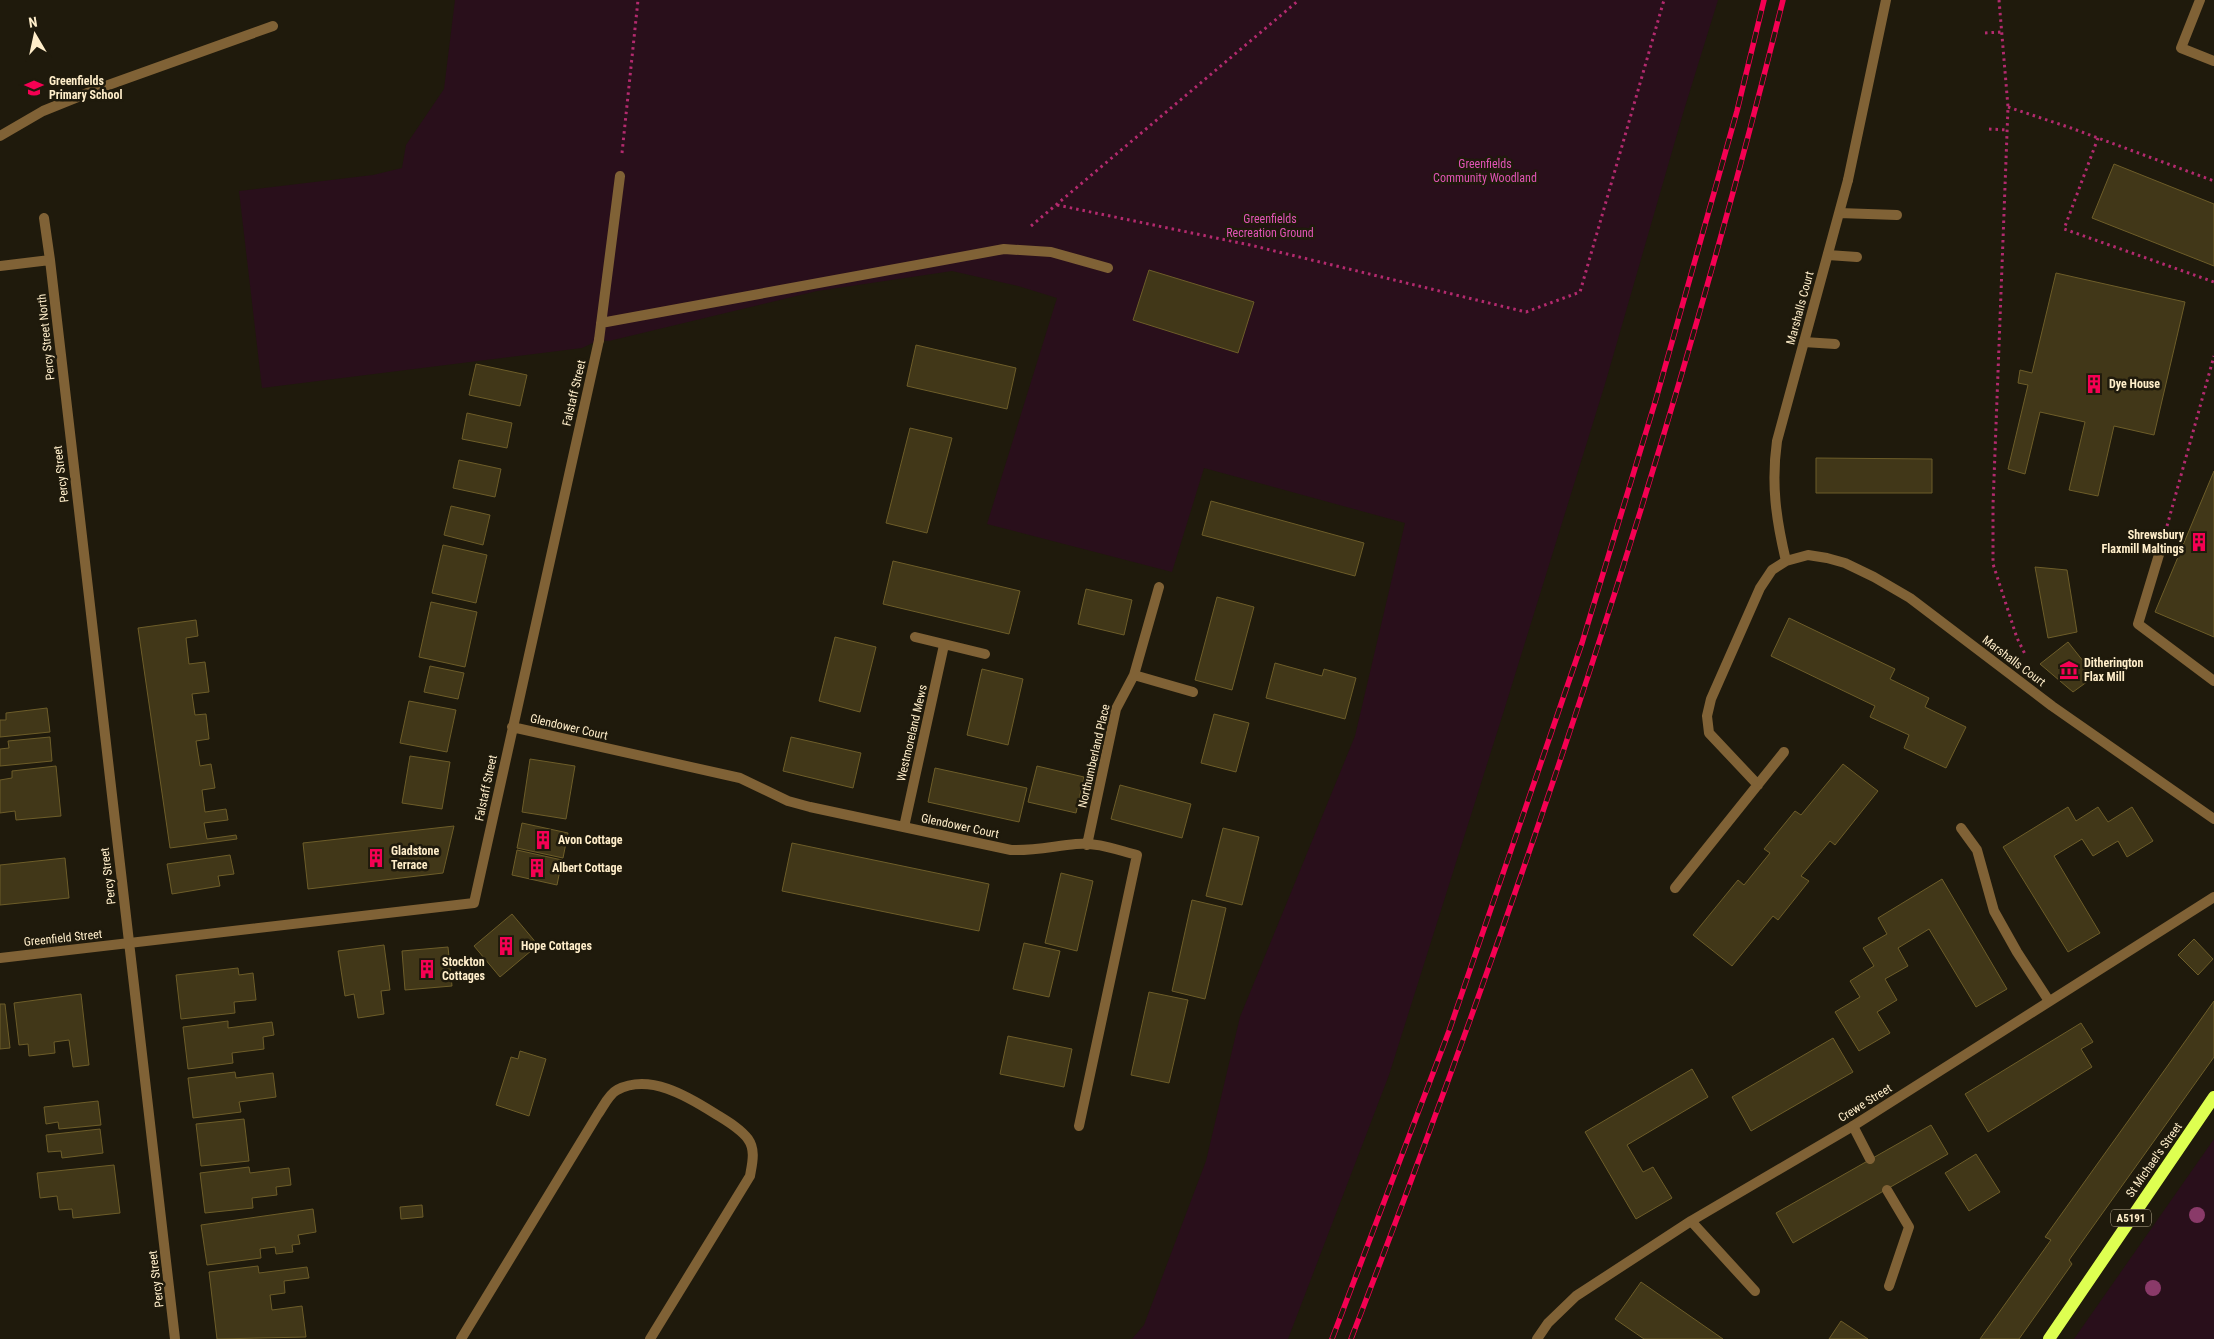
<svg xmlns="http://www.w3.org/2000/svg" width="2214" height="1339" viewBox="0 0 2214 1339" font-family="'Roboto Condensed',sans-serif">
<rect width="100%" height="100%" fill="#1f1a0c"/>
<path fill="#290f1b" d="M 455,0 L 1718,0 L 1684,110 L 1605,384 L 1506,704 L 1389,1075 L 1288,1339 L 1132,1339 L 1144,1325 L 1206,1161 L 1240,1017 L 1355,736 L 1405,523 L 1204,468 L 1172,572 L 987,524 L 1057,298 L 1018,286 L 952,271 L 817,291 L 609,341 L 599,340 L 582,348 L 262,388 L 239,191 L 373,175 L 402,168 L 406,145 L 444,89 Z
M 2214,1139 L 2214,1339 L 2074,1339 Z"/>
<path fill="#413718" stroke="#6d5d29" d="M 2114,164 L 2214,204 L 2214,266 L 2092,218 Z
M 1149,270 L 1254,302 L 1238,353 L 1133,320 Z
M 2056,273 L 2185,302 L 2154,435 L 2114,426 L 2098,496 L 2069,490 L 2085,422 L 2040,412 L 2025,474 L 2008,469 L 2028,385 L 2018,383 L 2020,370 L 2032,373 Z
M 916,345 L 1016,368 L 1007,409 L 907,386 Z
M 476,364 L 527,375 L 520,406 L 469,395 Z
M 467,413 L 512,423 L 507,448 L 462,439 Z
M 910,428 L 952,438 L 927,533 L 886,523 Z
M 1816,458 L 1932,459 L 1932,493 L 1816,493 Z
M 459,460 L 501,469 L 495,497 L 453,488 Z
M 2214,471 L 2214,637 L 2155,612 Z
M 1211,501 L 1364,543 L 1355,576 L 1202,535 Z
M 451,506 L 490,515 L 483,545 L 444,535 Z
M 443,545 L 487,555 L 476,603 L 432,593 Z
M 893,561 L 1020,591 L 1009,634 L 883,604 Z
M 2035,567 L 2067,570 L 2077,632 L 2048,638 Z
M 1086,589 L 1132,600 L 1124,635 L 1078,624 Z
M 1217,597 L 1254,607 L 1232,690 L 1195,680 Z
M 431,602 L 477,612 L 465,667 L 419,657 Z
M 1789,618 L 1895,669 L 1890,679 L 1929,698 L 1925,707 L 1966,727 L 1946,768 L 1904,748 L 1909,735 L 1870,717 L 1875,706 L 1771,656 Z
M 196,620 L 198,636 L 186,638 L 189,664 L 205,662 L 209,692 L 192,694 L 195,715 L 206,714 L 209,739 L 196,741 L 200,766 L 211,764 L 215,788 L 202,790 L 205,812 L 226,809 L 228,820 L 204,823 L 207,839 L 236,835 L 237,839 L 170,848 L 138,628 Z
M 835,637 L 876,647 L 860,712 L 819,701 Z
M 2068,642 L 2095,676 L 2073,692 L 2040,664 Z
M 1275,663 L 1322,676 L 1324,669 L 1356,678 L 1345,719 L 1266,698 Z
M 430,666 L 464,673 L 458,699 L 424,692 Z
M 982,669 L 1023,679 L 1008,745 L 967,735 Z
M 409,701 L 456,710 L 447,752 L 400,743 Z
M 47,708 L 50,732 L 0,737 L 0,720 L 6,720 L 6,713 Z
M 1214,714 L 1249,723 L 1236,772 L 1201,763 Z
M 50,737 L 52,761 L 0,766 L 0,749 L 9,748 L 8,741 Z
M 791,737 L 861,753 L 853,788 L 783,771 Z
M 410,756 L 450,762 L 442,809 L 402,803 Z
M 530,759 L 575,766 L 566,819 L 522,812 Z
M 1843,764 L 1878,791 L 1835,845 L 1830,841 L 1801,876 L 1809,881 L 1778,920 L 1773,916 L 1732,966 L 1693,935 L 1738,880 L 1744,885 L 1770,853 L 1764,849 L 1795,811 L 1801,815 Z
M 56,766 L 61,816 L 16,820 L 15,811 L 0,813 L 0,780 L 12,778 L 12,771 Z
M 1037,766 L 1084,777 L 1076,813 L 1028,802 Z
M 935,768 L 1027,788 L 1019,822 L 928,802 Z
M 1120,785 L 1191,804 L 1182,838 L 1111,819 Z
M 2068,807 L 2076,821 L 2098,807 L 2108,822 L 2132,807 L 2153,841 L 2127,857 L 2118,841 L 2093,856 L 2082,839 L 2054,856 L 2100,933 L 2068,952 L 2003,847 Z
M 522,823 L 568,833 L 563,858 L 517,848 Z
M 454,826 L 443,873 L 308,889 L 303,843 Z
M 1223,828 L 1259,837 L 1242,905 L 1206,896 Z
M 792,843 L 989,884 L 979,931 L 782,891 Z
M 517,850 L 562,860 L 557,885 L 512,875 Z
M 230,855 L 234,874 L 218,876 L 220,886 L 172,894 L 167,864 Z
M 65,858 L 69,898 L 0,905 L 0,865 Z
M 1061,873 L 1093,881 L 1077,951 L 1045,943 Z
M 1942,879 L 2007,989 L 1976,1007 L 1929,929 L 1898,948 L 1908,966 L 1885,979 L 1897,1000 L 1877,1012 L 1890,1033 L 1859,1051 L 1835,1012 L 1860,997 L 1850,981 L 1874,966 L 1863,948 L 1887,934 L 1878,918 Z
M 1192,900 L 1226,908 L 1205,999 L 1172,991 Z
M 512,914 L 538,945 L 500,977 L 474,946 Z
M 2194,939 L 2213,959 L 2198,975 L 2178,955 Z
M 1024,943 L 1060,951 L 1049,997 L 1013,989 Z
M 384,945 L 390,990 L 381,991 L 384,1014 L 358,1018 L 354,994 L 345,996 L 338,951 Z
M 448,947 L 452,986 L 405,990 L 402,951 Z
M 238,968 L 239,975 L 253,973 L 256,1000 L 234,1002 L 235,1013 L 181,1019 L 176,975 Z
M 1149,992 L 1188,1000 L 1169,1083 L 1131,1075 Z
M 81,994 L 89,1065 L 73,1067 L 69,1040 L 54,1042 L 55,1053 L 29,1056 L 28,1044 L 19,1045 L 14,1003 Z
M 2214,1001 L 2214,1057 L 2069,1260 L 2072,1264 L 2019,1339 L 1980,1339 L 2051,1240 L 2045,1237 Z
M 0,1004 L 5,1004 L 10,1048 L 0,1049 Z
M 228,1021 L 228,1028 L 272,1022 L 274,1035 L 263,1037 L 264,1049 L 232,1053 L 233,1063 L 188,1069 L 183,1027 Z
M 2081,1023 L 2093,1042 L 2081,1049 L 2092,1067 L 1988,1132 L 1965,1094 Z
M 1008,1036 L 1072,1049 L 1064,1087 L 1000,1074 Z
M 1833,1038 L 1853,1072 L 1751,1131 L 1732,1097 Z
M 520,1051 L 546,1059 L 529,1116 L 496,1105 L 511,1057 L 518,1059 Z
M 1692,1069 L 1708,1097 L 1627,1145 L 1643,1172 L 1653,1167 L 1672,1198 L 1636,1219 L 1585,1132 Z
M 235,1072 L 236,1078 L 273,1073 L 276,1097 L 239,1102 L 241,1112 L 193,1118 L 188,1078 Z
M 98,1101 L 101,1125 L 59,1129 L 58,1122 L 46,1124 L 44,1107 Z
M 244,1119 L 249,1161 L 201,1166 L 196,1124 Z
M 1931,1125 L 1948,1154 L 1793,1243 L 1776,1213 Z
M 100,1129 L 103,1153 L 62,1158 L 61,1151 L 48,1152 L 46,1135 Z
M 1976,1154 L 2000,1192 L 1969,1211 L 1945,1173 Z
M 114,1165 L 120,1213 L 73,1218 L 72,1209 L 59,1210 L 57,1196 L 40,1198 L 37,1173 Z
M 249,1167 L 250,1173 L 289,1168 L 291,1185 L 276,1187 L 277,1195 L 252,1198 L 253,1208 L 205,1213 L 200,1173 Z
M 422,1205 L 423,1217 L 401,1219 L 400,1207 Z
M 313,1209 L 316,1232 L 298,1235 L 300,1244 L 292,1245 L 293,1252 L 276,1254 L 275,1247 L 260,1249 L 261,1258 L 207,1265 L 201,1225 Z
M 258,1266 L 259,1273 L 307,1267 L 309,1278 L 284,1281 L 285,1293 L 270,1295 L 272,1310 L 302,1306 L 306,1337 L 217,1339 L 209,1272 Z
M 1641,1282 L 1723,1339 L 1644,1339 L 1615,1319 Z
M 1841,1321 L 1868,1339 L 1829,1339 Z"/>
<g fill="none" stroke-linecap="round" stroke-linejoin="round">
<path stroke="#b32a6e" stroke-width="3" stroke-dasharray="2.5 4" stroke-linecap="butt" d="M 1999,0 L 2008,107 L 1993,505 L 1993,564 L 2017,638 L 2025,654
M 1985,33 L 2002,32
M 2008,107 L 2071,128 L 2214,181
M 1989,129 L 2008,130
M 2098,138 L 2064,229 L 2214,282
M 622,153 L 638,0
M 1057,205 L 1250,245 L 1526,312 L 1580,292 L 1664,0
M 1031,226 L 1299,0
M 2167,526 L 2214,356"/>
<path stroke="#806236" stroke-width="10" d="M 2200,0 L 2181,48 L 2214,61
M 0,136 L 43,111 L 100,88 L 273,26
M 1848,180 L 1886,0
M 1828,255 L 1857,257
M 601,323 L 1004,249 L 1051,252 L 1108,268
M 599,340 L 620,176
M 1804,342 L 1835,344
M 2161,548 L 2138,624 L 2214,681
M 1961,828 L 1977,850 L 1994,911 L 2017,952 L 2049,1001
M 1853,1126 L 1870,1159
M 1887,1190 L 1909,1227 L 1889,1286
M 461,1339 L 598,1114 C 603,1107 609,1094 617,1090 C 649,1073 687,1096 714,1113 C 725,1120 740,1128 748,1139 C 756,1150 752,1164 750,1176 L 650,1339"/>
<path stroke="#806236" stroke-width="10" d="M 1839,213 L 1897,215
M 44,218 L 50,260 L 175,1339
M 0,266 L 50,260
M 1786,561 C 1776,519 1771,484 1777,441 L 1848,180
M 915,637 L 985,654
M 1134,675 L 1193,692
M 512,727 L 740,778 L 788,801 L 810,807 L 1011,850 C 1034,851 1054,846 1076,844 C 1097,842 1117,850 1137,855 L 1079,1126
M 1758,785 L 1709,733 L 1707,716 L 1711,699 L 1760,588 L 1772,570 L 1786,561 L 1808,555 L 1827,558 L 1845,563 L 1874,577 L 1910,598 L 2052,706 L 2214,819
M 904,827 L 944,645
M 1087,845 L 1116,709 L 1134,675 L 1159,587
M 1675,888 L 1784,752
M 0,958 L 474,903 L 599,340
M 1691,1221 L 1755,1291
M 1537,1339 L 1548,1323 L 1576,1296 L 1691,1221 L 1853,1126 L 2214,897"/>
<path stroke="#deff51" stroke-width="12" d="M 2049,1339 L 2214,1097"/>
<g stroke="#f50053" stroke-width="5.5">
<path id="rail" d="M 1332,1339 L 1449,1031 L 1582,643 L 1656,399 L 1737,111 L 1764,0
M 1351,1339 C 1520,901 1670,456 1783,0"/>
</g>
<use href="#rail" stroke="#1f1a0c" stroke-width="4" stroke-dasharray="11" stroke-linecap="butt"/>
</g>
<g fill="#8a3a69">
<circle cx="2197" cy="1215" r="8"/>
<circle cx="2153" cy="1288" r="8"/>
</g>
<defs>
<g id="school-bare" transform="scale(1.5)"><path d="M0-5L7-2L0 1L-7-2ZM-4 1L0 2.5L4 1V4Q0 6-4 4Z" fill="#f50053" stroke="#1f1a0c" stroke-width="2.5" paint-order="stroke"/></g>
<g id="building-bare" transform="scale(1.5)"><path d="M-4-6H4V6H1V3H-1V6H-4ZM-2.5-4.3h1.7v1.8h-1.7ZM.8-4.3h1.7v1.8H.8ZM-2.5-1h1.7V.8h-1.7ZM.8-1h1.7V.8H.8Z" fill="#f50053" stroke="#1f1a0c" stroke-width="2.5" paint-order="stroke"/></g>
<g id="museum-bare" transform="scale(1.5)"><path d="M0-6L6-3V-2H-6V-3ZM-5-1h2V3h-2ZM-1-1h2V3h-2ZM3-1h2V3H3ZM-6 4H6V6H-6Z" fill="#f50053" stroke="#1f1a0c" stroke-width="2.5" paint-order="stroke"/></g>
</defs>
<g fill-rule="evenodd">
<use href="#school-bare" x="34" y="88"/>
<use href="#building-bare" x="2094" y="384"/>
<use href="#building-bare" x="2199" y="542"/>
<use href="#museum-bare" x="2069" y="670"/>
<use href="#building-bare" x="543" y="840"/>
<use href="#building-bare" x="376" y="858"/>
<use href="#building-bare" x="537" y="868"/>
<use href="#building-bare" x="506" y="946"/>
<use href="#building-bare" x="427" y="969"/>
</g>
<g text-anchor="middle" dominant-baseline="central" stroke-width="5" stroke-linejoin="round" paint-order="stroke">
<rect fill="#1f1a0c" stroke="#bcae91" stroke-width="1" x="2111" y="1209.5" width="40" height="17" rx="4"/>
<g font-size="11" font-weight="bold" fill="#ffeeca">
<text x="2131" y="1218">A5191</text>
</g>
<g font-size="12" font-weight="bold" fill="#ffeeca" stroke="#1f1a0c" text-anchor="start">
<text x="49" y="81">Greenfields<tspan x="49" dy="14">Primary School</tspan></text>
<text x="2109" y="384">Dye House</text>
<text x="2184" y="535" text-anchor="end">Shrewsbury<tspan x="2184" dy="14">Flaxmill Maltings</tspan></text>
<text x="2084" y="663">Ditherington<tspan x="2084" dy="14">Flax Mill</tspan></text>
<text x="558" y="840">Avon Cottage</text>
<text x="391" y="851">Gladstone<tspan x="391" dy="14">Terrace</tspan></text>
<text x="552" y="868">Albert Cottage</text>
<text x="521" y="946">Hope Cottages</text>
<text x="442" y="962">Stockton<tspan x="442" dy="14">Cottages</tspan></text>
</g>
<g font-size="12" fill="#e154b5" stroke="#1f1a0c">
<text x="1485" y="164">Greenfields<tspan x="1485" dy="14">Community Woodland</tspan></text>
<text x="1270" y="219">Greenfields<tspan x="1270" dy="14">Recreation Ground</tspan></text>
</g>
<g font-size="12" fill="#ffeeca" stroke="#1f1a0c">
<text transform="translate(1800 308) rotate(-75)">Marshalls Court</text>
<text transform="translate(46 337) rotate(-96)">Percy Street North</text>
<text transform="translate(574 393) rotate(-77)">Falstaff Street</text>
<text transform="translate(61 474) rotate(-97)">Percy Street</text>
<text transform="translate(2014 661) rotate(37)">Marshalls Court</text>
<text transform="translate(569 727) rotate(13)">Glendower Court</text>
<text transform="translate(912 733) rotate(-77)">Westmoreland Mews</text>
<text transform="translate(1094 756) rotate(-77)">Northumberland Place</text>
<text transform="translate(486 788) rotate(-78)">Falstaff Street</text>
<text transform="translate(960 826) rotate(12)">Glendower Court</text>
<text transform="translate(108 876) rotate(-97)">Percy Street</text>
<text transform="translate(63 938) rotate(-6)">Greenfield Street</text>
<text transform="translate(1865 1103) rotate(-32)">Crewe Street</text>
<text transform="translate(2154 1160) rotate(-55)">St Michael's Street</text>
<text transform="translate(156 1279) rotate(-97)">Percy Street</text>
</g>
</g>
<g transform="translate(35 35) rotate(351)" stroke="#1f1a0c" stroke-width="4" paint-order="stroke">
<path d="M0-4L9 19L0 12L-9 19Z" fill="#ffeeca"/>
<text y="-8" font-size="14" font-weight="bold" text-anchor="middle" fill="#ffeeca">N</text>
</g>
</svg>
